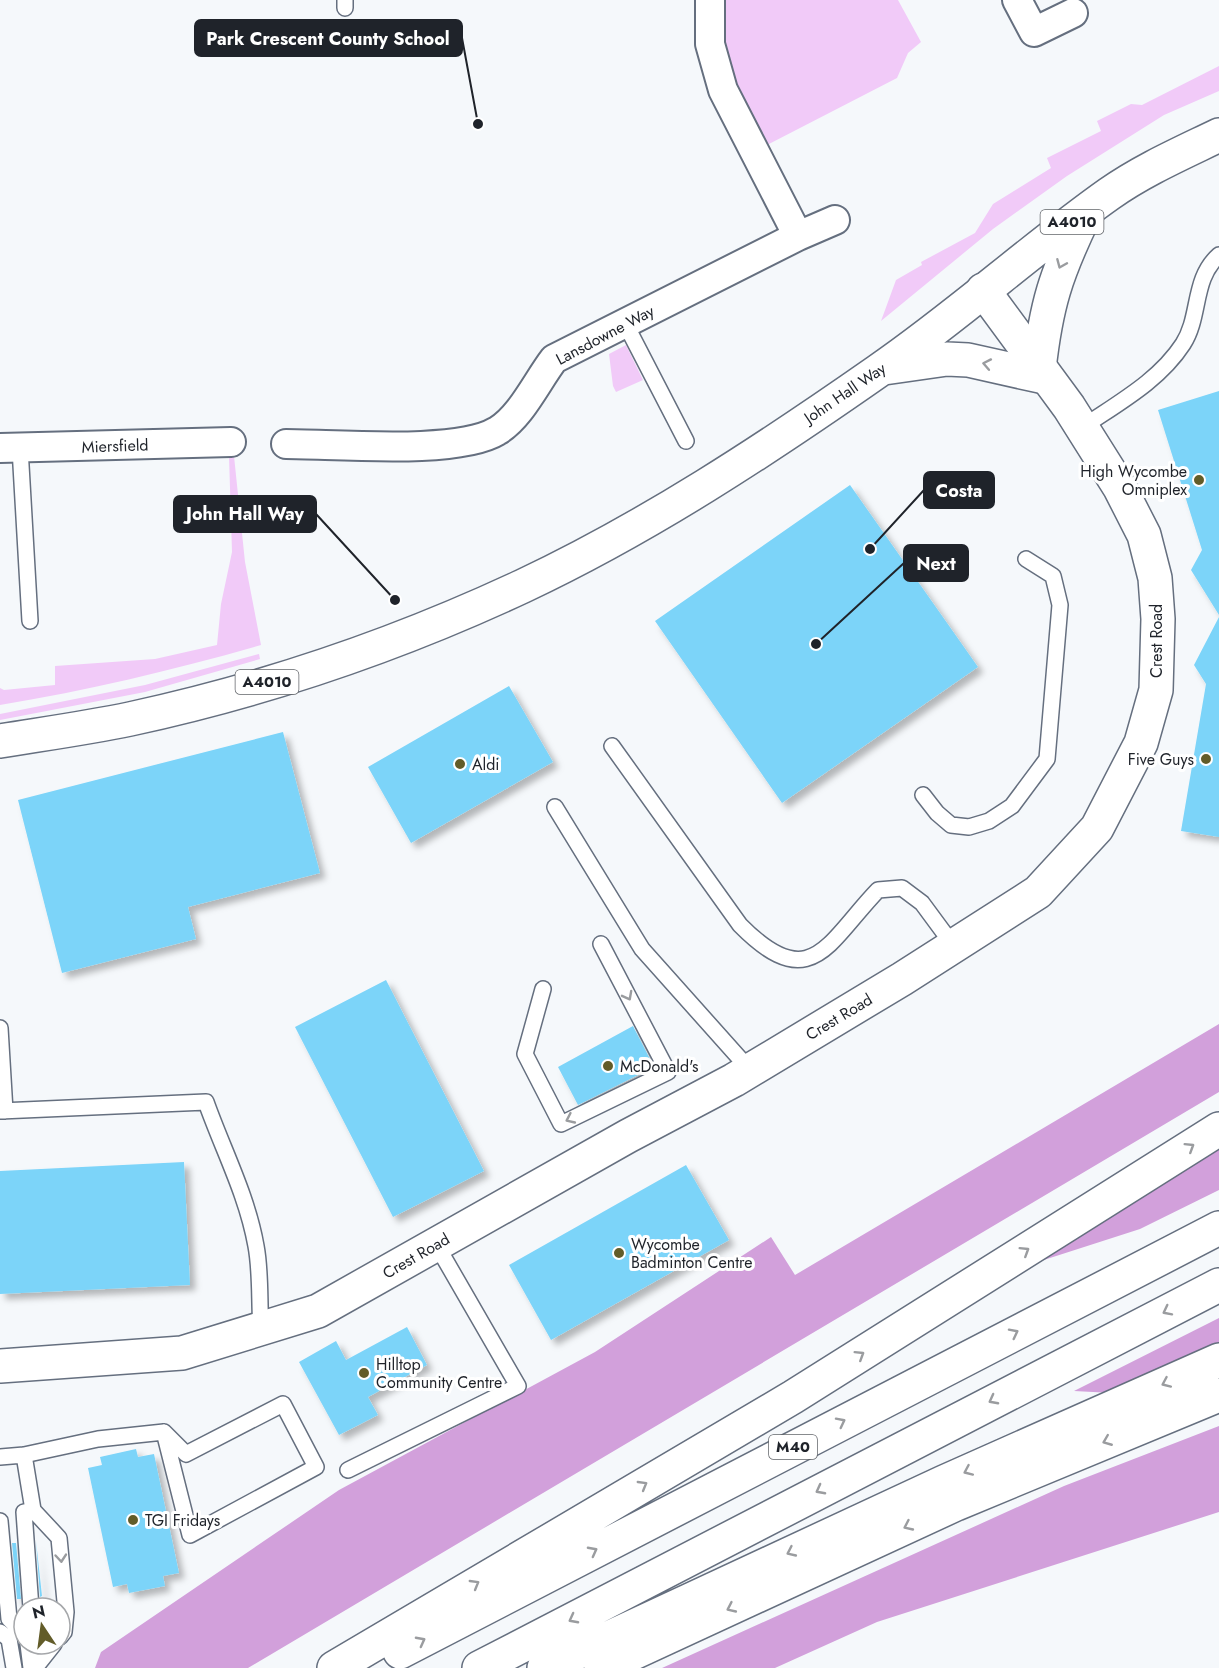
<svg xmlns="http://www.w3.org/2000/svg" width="1219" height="1668" viewBox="0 0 1219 1668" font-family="Jost,sans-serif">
<defs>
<filter id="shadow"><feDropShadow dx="5.5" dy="5.5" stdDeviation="3" flood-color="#0004"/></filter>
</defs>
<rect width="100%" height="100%" fill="#f5f8fb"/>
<path fill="#f1caf8" d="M 720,0 L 898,0 L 921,42 L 908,53 L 897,78 L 767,145 C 738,91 717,64 720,0 Z
M 1219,66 L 1219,91 L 1164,115 L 1067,176 L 993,229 L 881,321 L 896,280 L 922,265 L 921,262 L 975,233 L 993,204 L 1051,168 L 1047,158 L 1101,131 L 1097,121 L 1131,104 L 1142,105 Z
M 626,345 L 643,380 L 616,392 L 613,386 L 609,354 Z
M 229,456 L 234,456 L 245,562 L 261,645 C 174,670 89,690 0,705 L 0,688 L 4,690 L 55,685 L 55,666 L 155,659 L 217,645 L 221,604 L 232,552 Z
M 259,654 L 260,659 L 145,692 L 0,720 L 0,714 L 145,685 Z"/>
<path fill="#d2a0db" d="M 1219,1024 L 1219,1092 L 248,1668 L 95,1668 L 101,1652 L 339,1490 L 595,1352 L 771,1237 L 795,1275 Z
M 1219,1149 L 1219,1190 L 1140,1229 L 1022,1267 Z
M 1219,1318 L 1219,1344 L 1112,1393 L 1074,1391 Z
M 1219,1426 L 1219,1512 L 877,1622 L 775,1668 L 662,1668 L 1064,1486 Z"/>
<path fill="#7cd4f9" filter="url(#shadow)" d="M 1219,391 L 1219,615 L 1191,570 L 1202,550 L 1158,410 Z
M 850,485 L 978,667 L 782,803 L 655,621 Z
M 1219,617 L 1219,837 L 1181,831 L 1206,684 L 1194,665 Z
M 509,686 L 553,762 L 411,843 L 368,767 Z
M 283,732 L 320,873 L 188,907 L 196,939 L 62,973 L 18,800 Z
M 386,980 L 484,1171 L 393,1217 L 295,1027 Z
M 633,1026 L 654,1067 L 578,1105 L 558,1067 Z
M 184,1162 L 190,1285 L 0,1294 L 0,1171 Z
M 686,1165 L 729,1240 L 551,1340 L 509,1265 Z
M 407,1327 L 427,1365 L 368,1397 L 378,1415 L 339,1435 L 299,1362 L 336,1341 L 346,1360 Z
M 136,1449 L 138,1457 L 154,1454 L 179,1573 L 163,1576 L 165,1586 L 129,1593 L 127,1584 L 113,1587 L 88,1468 L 102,1465 L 100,1457 Z
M 36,1541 L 42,1596 L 40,1597 Z
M 12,1543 L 16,1543 L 21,1599 L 17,1599 Z"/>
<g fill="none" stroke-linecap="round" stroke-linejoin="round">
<g stroke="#656f7f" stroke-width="18">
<path id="lane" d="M 345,0 L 345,8
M 625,323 L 686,441
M 1083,427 C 1118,403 1159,381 1183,344 C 1201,316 1192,279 1219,255
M 20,448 L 30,621
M 612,746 L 740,925 C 811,997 828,942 878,890 L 902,888 L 922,903 L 953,945
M 923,795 L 937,813 L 951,825 L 969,827 L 989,821 L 1012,806 L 1047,759 L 1060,605 L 1053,576 L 1026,559
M 555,807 L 642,949 L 750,1070
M 543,989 L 525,1054 L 561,1124 L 668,1072 L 601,944
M 0,1028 L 5,1111
M 0,1111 L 206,1102 C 223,1150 247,1195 256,1246 C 261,1272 259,1302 261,1329
M 283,1404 L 316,1467 L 190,1535 L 164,1432 L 186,1454 Z
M 24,1455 L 33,1510 L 59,1538 L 66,1612 L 64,1632 L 60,1637
M 0,1457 L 24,1455 L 98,1439 L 164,1432
M 348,1470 L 518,1386 L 436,1244
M 24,1512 L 31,1608
M 0,1521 L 9,1619 L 24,1634
M 0,1632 L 9,1639 L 14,1668
M 28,1644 L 31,1668
M 35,1668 L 54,1644"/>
</g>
<g stroke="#656f7f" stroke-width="32">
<path id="street" d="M 1017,0 L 1034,32 L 1073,13
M 798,236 L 835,220
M 286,444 C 336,444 458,455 497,431 C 521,417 537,381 554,359 L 798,236 L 723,90 L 710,44 L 710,0
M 0,448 L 231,442"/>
</g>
<g stroke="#656f7f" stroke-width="36">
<path id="secondary" d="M 0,1366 L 182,1353 L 318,1311 L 628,1136 L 734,1080 L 902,979 L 1038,892 L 1097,828 L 1141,743 L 1156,690 L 1158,619 L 1155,578 L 1144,535 L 1120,488 L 1069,407 L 983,290"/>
</g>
<g stroke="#656f7f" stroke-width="36">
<path id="highway" d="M 884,368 L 947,359 L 968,360 L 1044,377
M 1039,369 C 1046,305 1056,274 1084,216
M 0,741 C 43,734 87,728 130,719 C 264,690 399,644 523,586 C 648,527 765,450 878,371 C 958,316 1030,250 1109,194 C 1143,170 1182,153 1219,135
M 400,1652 L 1219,1228
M 334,1668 L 793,1397 L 1219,1129
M 479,1668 L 1219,1285
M 544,1668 L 944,1482 L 1219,1360
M 601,1668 L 956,1504 L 1219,1395"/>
</g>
<use href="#lane" stroke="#fff" stroke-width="15"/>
<use href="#street" stroke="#fff" stroke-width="28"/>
<use href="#secondary" stroke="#fff" stroke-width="33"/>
<use href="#highway" stroke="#fff" stroke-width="33"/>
</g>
<defs><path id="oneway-chevron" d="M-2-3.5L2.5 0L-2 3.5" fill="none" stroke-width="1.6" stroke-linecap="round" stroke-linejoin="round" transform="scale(1.5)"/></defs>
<g stroke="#9a9c9f">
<use href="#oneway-chevron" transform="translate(1061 264) rotate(113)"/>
<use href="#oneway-chevron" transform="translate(987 364) rotate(-169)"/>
<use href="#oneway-chevron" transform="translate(628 996) rotate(62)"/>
<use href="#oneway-chevron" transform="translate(570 1119) rotate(155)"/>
<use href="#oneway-chevron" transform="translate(1190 1147) rotate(-32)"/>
<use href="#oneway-chevron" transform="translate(1025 1251) rotate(-32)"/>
<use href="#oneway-chevron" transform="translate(1167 1311) rotate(153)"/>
<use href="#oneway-chevron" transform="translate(1014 1333) rotate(-27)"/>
<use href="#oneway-chevron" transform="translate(860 1355) rotate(-32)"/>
<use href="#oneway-chevron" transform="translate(1166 1383) rotate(156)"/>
<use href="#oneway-chevron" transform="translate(993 1400) rotate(152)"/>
<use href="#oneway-chevron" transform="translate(841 1422) rotate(-27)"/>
<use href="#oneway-chevron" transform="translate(1107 1441) rotate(158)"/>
<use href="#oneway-chevron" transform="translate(968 1471) rotate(156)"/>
<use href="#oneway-chevron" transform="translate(643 1485) rotate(-30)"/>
<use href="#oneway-chevron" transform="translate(820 1490) rotate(152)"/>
<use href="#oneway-chevron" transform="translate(908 1526) rotate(155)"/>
<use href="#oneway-chevron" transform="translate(593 1551) rotate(-28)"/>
<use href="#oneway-chevron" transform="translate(791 1552) rotate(155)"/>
<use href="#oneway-chevron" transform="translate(61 1558) rotate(85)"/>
<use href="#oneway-chevron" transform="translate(475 1584) rotate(-30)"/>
<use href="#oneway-chevron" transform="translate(731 1608) rotate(155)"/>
<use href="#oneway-chevron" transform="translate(573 1619) rotate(152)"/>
<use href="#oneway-chevron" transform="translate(421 1641) rotate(-28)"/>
</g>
<g fill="#625c29" stroke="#fff" stroke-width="2">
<circle cx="1199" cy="480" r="6"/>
<circle cx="1206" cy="759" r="6"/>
<circle cx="460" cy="764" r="6"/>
<circle cx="608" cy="1066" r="6"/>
<circle cx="619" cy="1253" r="6"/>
<circle cx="364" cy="1373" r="6"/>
<circle cx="133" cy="1520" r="6"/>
</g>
<g text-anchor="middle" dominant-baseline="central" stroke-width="6" stroke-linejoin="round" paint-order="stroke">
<g fill="#fff" stroke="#62656a" stroke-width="1.5">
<rect x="1040.5" y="210" width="63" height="24" rx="4.5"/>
<rect x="235.5" y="670" width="63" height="24" rx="4.5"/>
<rect x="769" y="1435" width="48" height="24" rx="4.5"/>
</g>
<g font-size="15" font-weight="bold" fill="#1f232a">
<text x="1072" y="222">A4010</text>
<text x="267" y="682">A4010</text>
<text x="793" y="1447">M40</text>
</g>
<g font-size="16" fill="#1f232a" stroke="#fff">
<text transform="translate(605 335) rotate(-28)">Lansdowne Way</text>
<text transform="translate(845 393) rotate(-34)">John Hall Way</text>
<text transform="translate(115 446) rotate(-2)">Miersfield</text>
<text transform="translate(1156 641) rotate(-90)">Crest Road</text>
<text transform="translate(839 1017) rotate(-31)">Crest Road</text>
<text transform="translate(416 1256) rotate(-30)">Crest Road</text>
</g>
<g font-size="16" fill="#1f232a" stroke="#fff" text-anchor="start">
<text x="1187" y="471" text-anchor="end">High Wycombe<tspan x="1187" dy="18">Omniplex</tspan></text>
<text x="1194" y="759" text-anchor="end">Five Guys</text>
<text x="472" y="764">Aldi</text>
<text x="620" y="1066">McDonald's</text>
<text x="631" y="1244">Wycombe<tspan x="631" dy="18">Badminton Centre</tspan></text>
<text x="376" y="1364">Hilltop<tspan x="376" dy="18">Community Centre</tspan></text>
<text x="145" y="1520">TGI Fridays</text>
</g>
</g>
<path fill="none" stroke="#1f232a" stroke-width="2" d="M478 124L462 38M870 549L924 490M395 600L316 514M816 644L904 563"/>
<g fill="#1f232a" stroke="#fff" stroke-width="2">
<circle cx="478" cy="124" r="6"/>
<circle cx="870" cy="549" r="6"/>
<circle cx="395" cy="600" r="6"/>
<circle cx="816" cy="644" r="6"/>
</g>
<g fill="#1f232a" stroke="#1f232a" stroke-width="2">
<rect x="195" y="20" width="267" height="36" rx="6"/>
<rect x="924" y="472" width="70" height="36" rx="6"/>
<rect x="174" y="496" width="142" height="36" rx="6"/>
<rect x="904" y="545" width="64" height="36" rx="6"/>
</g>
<g font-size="18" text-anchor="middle" font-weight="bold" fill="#fff">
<text x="328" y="45">Park Crescent County School</text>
<text x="959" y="497">Costa</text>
<text x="245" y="520">John Hall Way</text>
<text x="936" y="570">Next</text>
</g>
<g transform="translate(42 1626) rotate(347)"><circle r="28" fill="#ffffff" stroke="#a5a7aa" stroke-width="1.5"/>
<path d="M0-4.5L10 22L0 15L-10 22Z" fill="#625c29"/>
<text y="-9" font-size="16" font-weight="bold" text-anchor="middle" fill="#1f232a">N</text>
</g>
</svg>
